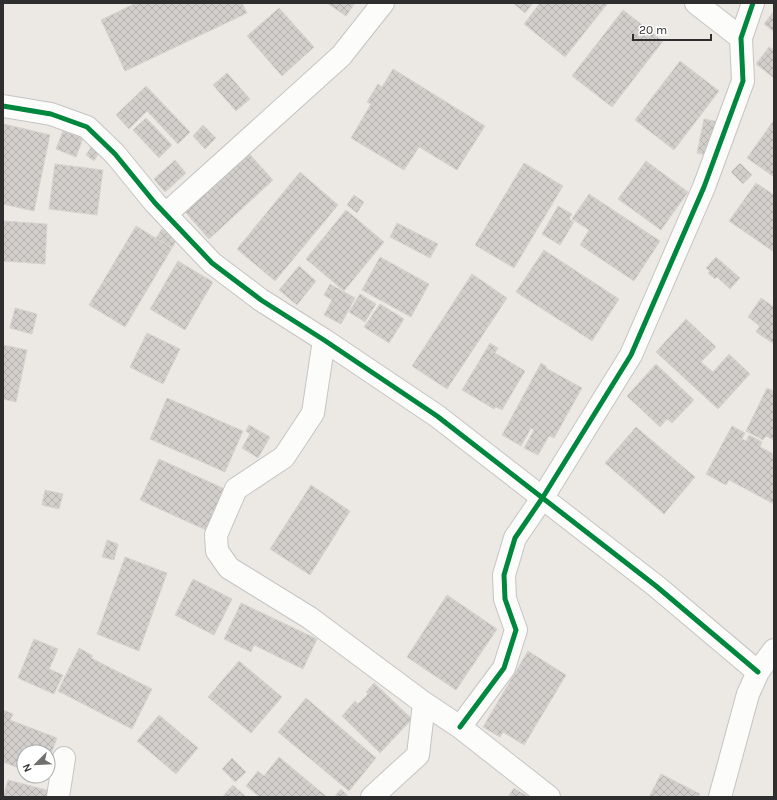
<svg xmlns="http://www.w3.org/2000/svg" width="777" height="800" viewBox="0 0 777 800" font-family="Karla,sans-serif">
<defs>
<pattern id="building-cross-hatch" width="8" height="8" patternUnits="userSpaceOnUse"><rect width="8" height="8" fill="#d1cecb"/><path d="M0 0l8 8M0 8l8-8" fill="none" stroke="#b4b1af"/></pattern>
</defs>
<rect width="100%" height="100%" fill="#ece8e4"/>
<path fill="url(#building-cross-hatch)" stroke="#d7d4d0" d="M 136,3 L 242,3 L 247,13 L 125,71 L 101,20 Z
M 327,3 L 355,3 L 346,16 Z
M 513,3 L 533,3 L 525,13 Z
M 540,3 L 608,3 L 565,57 L 524,24 Z
M 279,8 L 314,47 L 282,76 L 247,36 Z
M 623,10 L 663,41 L 612,107 L 572,76 Z
M 774,11 L 774,32 L 764,24 Z
M 769,47 L 774,50 L 774,78 L 756,64 Z
M 680,61 L 719,91 L 674,150 L 635,120 Z
M 393,69 L 485,126 L 457,170 L 419,147 L 404,170 L 351,138 L 371,104 L 367,102 L 378,84 L 382,87 Z
M 227,73 L 250,99 L 236,111 L 213,85 Z
M 146,86 L 190,132 L 178,144 L 147,111 L 129,129 L 116,115 Z
M 146,118 L 172,145 L 159,158 L 133,130 Z
M 704,119 L 719,122 L 712,156 L 697,153 Z
M 774,120 L 774,177 L 747,158 Z
M 4,124 L 50,135 L 34,211 L 3,204 L 3,131 Z
M 203,125 L 216,138 L 205,149 L 193,136 Z
M 63,131 L 83,138 L 76,157 L 56,149 Z
M 92,146 L 100,151 L 94,161 L 86,155 Z
M 244,148 L 273,180 L 209,239 L 180,206 Z
M 175,160 L 186,173 L 165,192 L 154,179 Z
M 646,161 L 688,192 L 661,230 L 618,199 Z
M 524,163 L 563,186 L 514,268 L 475,245 Z
M 740,163 L 752,175 L 743,184 L 731,172 Z
M 55,164 L 103,170 L 97,215 L 49,209 Z
M 300,172 L 338,205 L 275,281 L 237,249 Z
M 756,183 L 774,195 L 774,252 L 729,221 Z
M 589,194 L 660,241 L 634,281 L 580,245 L 589,230 L 572,219 Z
M 354,195 L 364,202 L 357,213 L 347,205 Z
M 558,206 L 572,214 L 569,219 L 574,222 L 560,245 L 542,234 Z
M 346,210 L 384,242 L 344,291 L 306,259 Z
M 3,221 L 47,224 L 45,264 L 3,261 Z
M 397,223 L 438,244 L 430,258 L 390,237 Z
M 136,226 L 172,248 L 125,327 L 89,305 Z
M 162,229 L 177,239 L 172,248 L 156,238 Z
M 544,250 L 619,299 L 592,341 L 516,292 Z
M 380,257 L 429,284 L 411,317 L 362,290 Z
M 716,257 L 740,278 L 730,289 L 717,277 L 715,279 L 708,273 L 710,271 L 706,268 Z
M 178,261 L 213,282 L 185,330 L 150,309 Z
M 299,266 L 316,281 L 297,305 L 279,290 Z
M 472,274 L 507,298 L 447,389 L 412,366 Z
M 330,284 L 355,298 L 341,324 L 324,315 L 332,300 L 324,295 Z
M 360,294 L 376,304 L 365,322 L 349,312 Z
M 761,298 L 774,307 L 774,344 L 756,332 L 760,326 L 748,317 Z
M 380,304 L 404,319 L 389,343 L 364,327 Z
M 15,308 L 37,314 L 32,334 L 10,328 Z
M 686,319 L 716,347 L 701,362 L 713,372 L 729,354 L 750,374 L 718,409 L 656,352 Z
M 147,333 L 180,349 L 163,384 L 130,367 Z
M 490,343 L 498,348 L 495,353 L 525,371 L 502,410 L 496,407 L 494,409 L 462,390 Z
M 3,345 L 27,350 L 16,402 L 3,399 Z
M 541,363 L 546,366 L 546,368 L 582,388 L 554,438 L 549,436 L 538,455 L 524,448 L 534,430 L 531,428 L 521,446 L 502,435 Z
M 656,364 L 694,400 L 672,423 L 667,419 L 660,427 L 627,396 Z
M 767,388 L 774,391 L 774,440 L 766,436 L 763,440 L 746,431 Z
M 167,398 L 243,431 L 225,472 L 150,439 Z
M 249,425 L 270,437 L 258,458 L 242,448 L 250,434 L 246,431 Z
M 732,426 L 745,433 L 742,439 L 746,441 L 749,435 L 762,442 L 760,447 L 774,454 L 774,504 L 729,480 L 726,485 L 706,474 Z
M 636,427 L 695,477 L 664,514 L 605,463 Z
M 159,459 L 227,490 L 208,531 L 140,500 Z
M 311,485 L 350,511 L 310,575 L 270,549 Z
M 45,490 L 63,494 L 59,509 L 42,505 Z
M 107,540 L 118,544 L 114,560 L 102,557 Z
M 125,557 L 167,573 L 139,651 L 97,634 Z
M 193,579 L 232,599 L 214,635 L 175,615 Z
M 447,595 L 497,629 L 456,690 L 407,657 Z
M 241,603 L 317,639 L 303,669 L 254,645 L 251,652 L 224,639 Z
M 34,639 L 58,649 L 49,669 L 63,675 L 54,694 L 18,678 Z
M 79,648 L 93,656 L 91,658 L 152,689 L 132,729 L 58,691 Z
M 528,651 L 566,675 L 524,745 L 503,732 L 500,737 L 483,727 Z
M 239,661 L 282,697 L 251,733 L 208,697 Z
M 374,683 L 412,719 L 380,753 L 342,716 L 355,701 L 358,704 L 368,694 L 366,692 Z
M 306,698 L 376,758 L 349,791 L 278,732 Z
M 3,710 L 13,714 L 10,720 L 57,738 L 48,762 L 48,752 L 24,752 L 24,770 L 3,762 Z
M 159,715 L 198,748 L 176,774 L 137,741 Z
M 279,757 L 327,797 L 260,797 L 246,786 L 258,771 L 264,776 Z
M 232,758 L 246,772 L 235,782 L 222,769 Z
M 661,774 L 700,794 L 698,797 L 649,797 Z
M 8,780 L 50,791 L 48,797 L 3,797 Z
M 233,785 L 246,797 L 222,797 Z
M 514,788 L 528,797 L 508,797 Z
M 341,789 L 349,797 L 334,797 Z"/>
<g fill="none" stroke-linecap="round" stroke-linejoin="round">
<g stroke="#c5c4c5" stroke-width="24">
<path id="street" d="M 696,3 L 741,38
M 3,106 L 51,114 L 87,127 L 115,154 L 155,203 L 212,263 L 261,300 L 324,340 L 437,416 L 656,586 L 758,672
M 166,214 L 341,56 L 383,3
M 324,340 L 313,413 L 284,457 L 236,489 L 216,535 L 217,551 L 229,568 L 310,618 L 424,703 L 460,727 L 549,797
M 460,727 L 504,668 L 516,630 L 505,599 L 504,575 L 515,538 L 543,497 L 631,355 L 704,187 L 743,81 L 741,38 L 753,3
M 58,797 L 64,758
M 372,797 L 418,755 L 424,703
M 720,797 L 748,694 L 758,672 L 774,650"/>
</g>
<use href="#street" stroke="#fcfcfb" stroke-width="22"/>
<g stroke="#fff" stroke-width="8">
<path id="cycleway" d="M 3,106 L 51,114 L 87,127 L 115,154 L 155,203 L 212,263 L 261,300 L 324,340 L 437,416 L 656,586 L 758,672
M 460,727 L 504,668 L 516,630 L 505,599 L 504,575 L 515,538 L 543,497 L 631,355 L 704,187 L 743,81 L 741,38 L 753,3"/>
</g>
<use href="#cycleway" stroke="#00873e" stroke-width="5"/>
</g>
<rect width="777" height="800" fill="none" stroke="#2e2e2e" stroke-width="8"/>
<g transform="translate(36 764) rotate(246)"><circle r="19" fill="#ffffff" stroke="#ababab"/>
<path d="M0-3L7 15L0 10L-7 15Z" fill="#706f6e"/>
<text y="-6" font-size="11" font-weight="bold" text-anchor="middle" fill="#2e2e2e">N</text>
</g>
<path d="M633 34v6h78v-6" fill="none" stroke="#2e2e2e" stroke-width="2"/>
<text x="639" y="34" font-size="12" fill="#2e2e2e" stroke="#ffffff" stroke-width="3" paint-order="stroke">20 m</text>
</svg>
